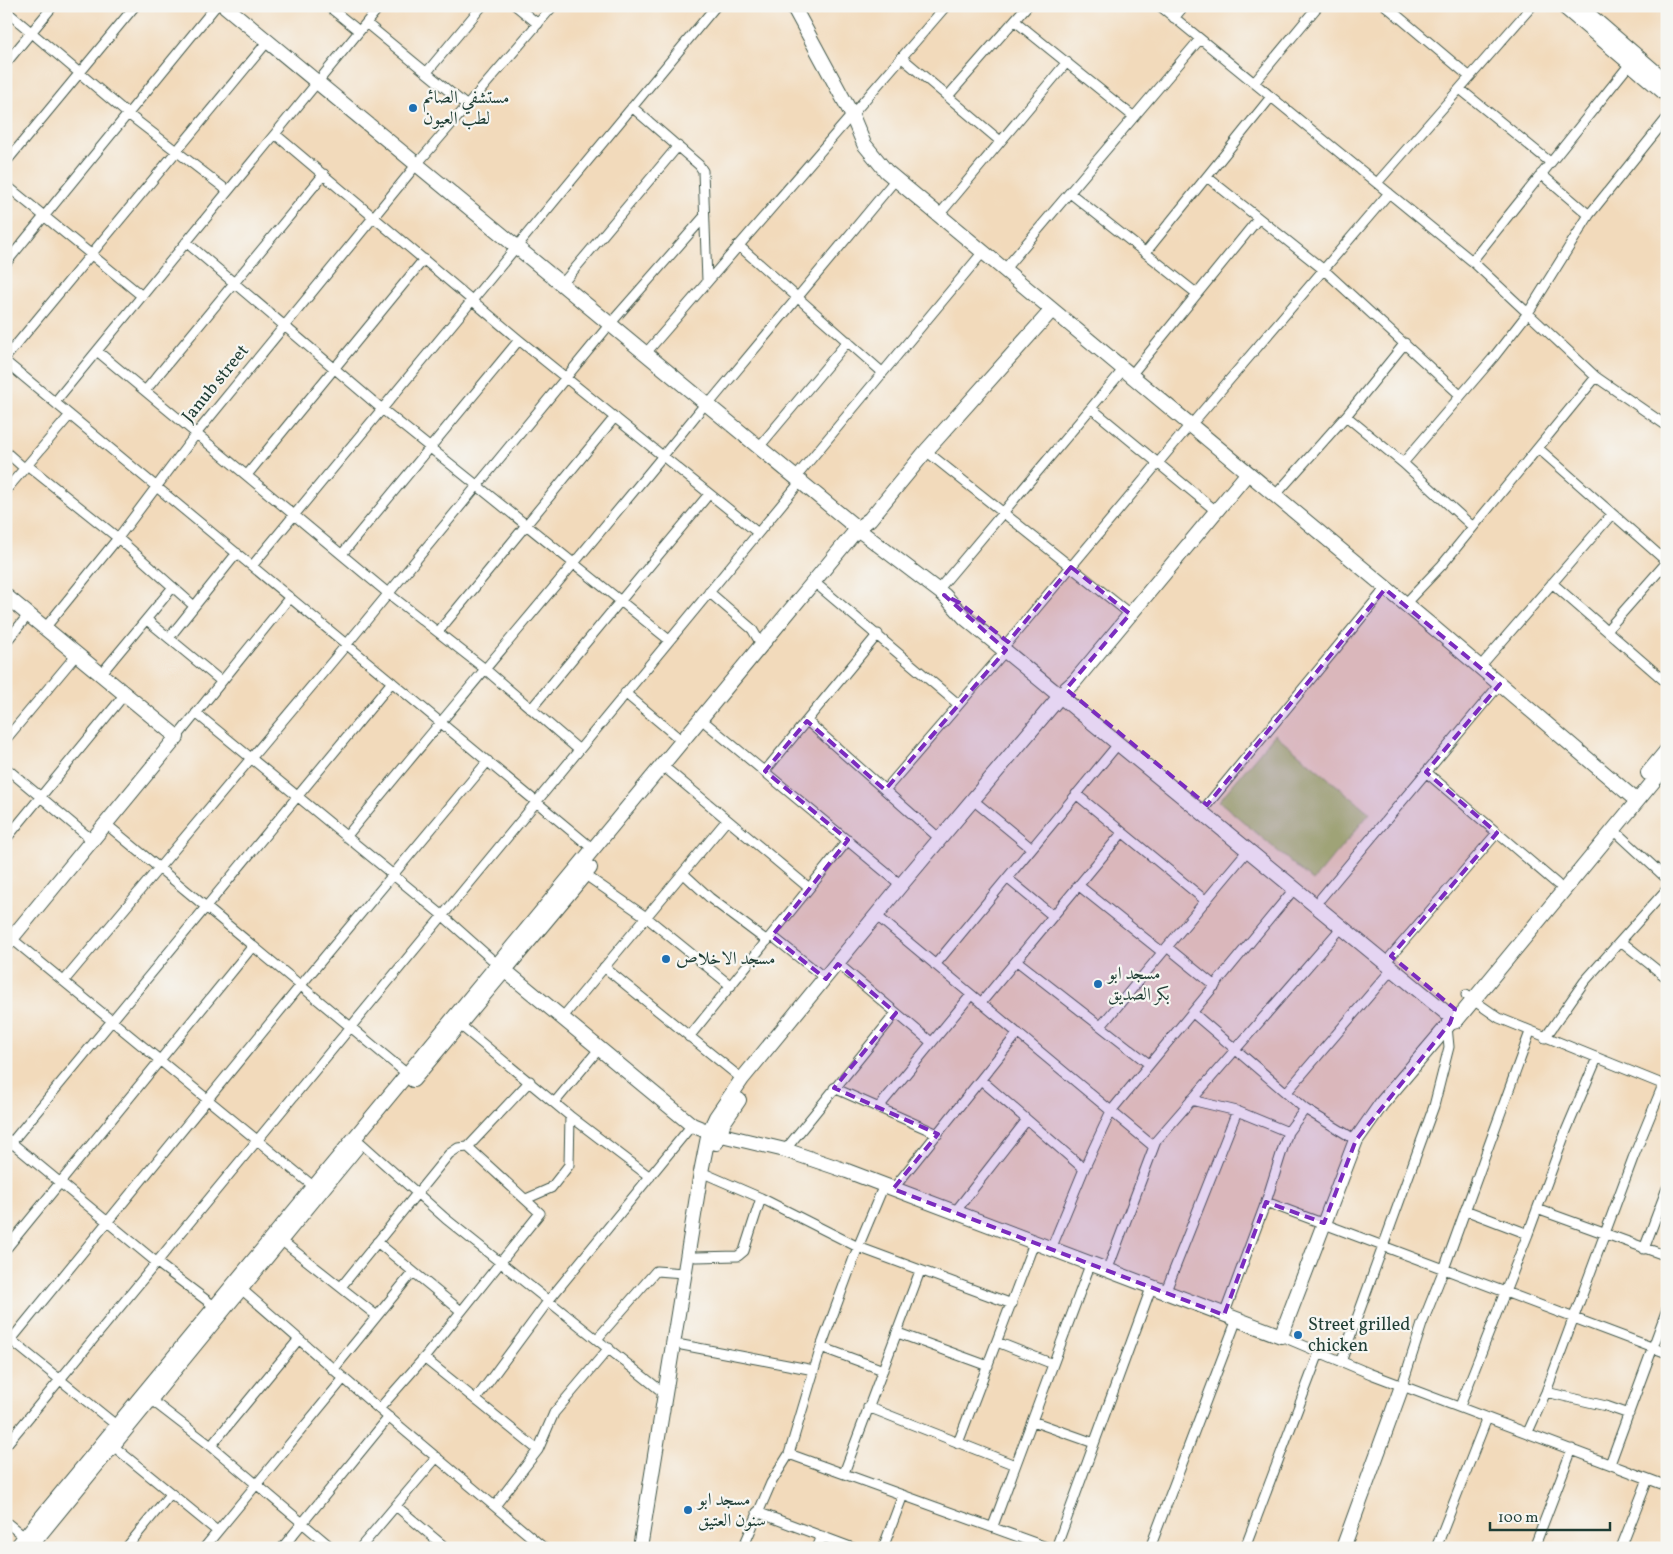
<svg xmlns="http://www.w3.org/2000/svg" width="1673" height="1554" viewBox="0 0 1673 1554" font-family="Vollkorn,Amiri,serif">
<rect width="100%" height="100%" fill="#f6f6f2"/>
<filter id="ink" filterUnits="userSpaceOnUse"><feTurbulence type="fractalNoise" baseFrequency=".02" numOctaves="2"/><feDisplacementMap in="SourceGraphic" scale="10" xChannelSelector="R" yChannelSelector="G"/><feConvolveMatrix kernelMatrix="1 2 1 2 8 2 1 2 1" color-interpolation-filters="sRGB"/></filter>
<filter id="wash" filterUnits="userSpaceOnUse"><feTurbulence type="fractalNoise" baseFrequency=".0096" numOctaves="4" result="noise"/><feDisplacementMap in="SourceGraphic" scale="20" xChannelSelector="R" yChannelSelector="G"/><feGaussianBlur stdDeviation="1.12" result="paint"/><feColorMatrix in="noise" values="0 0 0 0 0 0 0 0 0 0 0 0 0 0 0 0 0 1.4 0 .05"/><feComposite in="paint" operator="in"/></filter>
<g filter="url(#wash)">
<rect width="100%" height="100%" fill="#f2dabb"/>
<path fill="#a8c166" stroke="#647f4d" d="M 1275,734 L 1370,813 L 1313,881 L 1219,801 Z"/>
</g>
<g filter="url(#ink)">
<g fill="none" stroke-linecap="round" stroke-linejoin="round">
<g stroke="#3f5548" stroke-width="11">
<path id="street" d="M 328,6 L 359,31
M 516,6 L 538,24
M 1160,6 L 1472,261 L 1596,377 L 1667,426
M 1386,6 L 1470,77
M 6,11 L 128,114 L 228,191
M 1174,18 L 1184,6
M 1015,21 L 1134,117
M 366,23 L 467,106
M 901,57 L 999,140
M 6,63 L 53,6
M 427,72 L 482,6
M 1254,83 L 1318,6
M 1460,89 L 1550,162
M 948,96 L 1027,6
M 632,107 L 699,165 L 703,171 L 707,281
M 275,134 L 519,340 L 758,533
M 6,162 L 135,6
M 1541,174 L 1589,215
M 1207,177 L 1324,270 L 1460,395
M 1377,183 L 1532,6
M 6,185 L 142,296
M 1070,193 L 1196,293
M 944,209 L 1067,62
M 186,242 L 382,409 L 669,640
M 738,245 L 882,372
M 1146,252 L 1271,97
M 1472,261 L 1633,60
M 6,263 L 216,6
M 1009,264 L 1200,39
M 562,284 L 678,146
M 97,351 L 389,594 L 485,669 L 579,750
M 646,353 L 946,6
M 6,357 L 268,41
M 6,362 L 593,849
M 1136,369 L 1258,219
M 145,391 L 324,174
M 55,402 L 380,6
M 708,405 L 896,179
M 1091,408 L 1216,511
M 1346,416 L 1403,463 L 1473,527
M 1196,419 L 1389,193
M 759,447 L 848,341
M 1538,448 L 1667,562
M 926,451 L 1130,614
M 6,452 L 24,468
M 1403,463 L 1493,358 L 1528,313 L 1589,215 L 1667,118
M 27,465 L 118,538 L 194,606
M 247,475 L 424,259
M 796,477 L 983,252
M 6,490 L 70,415
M 1280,490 L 1346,416 L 1405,343
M 342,554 L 519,340
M 252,566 L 716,6
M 1552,583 L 1667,683
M 820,587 L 958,704
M 938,590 L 1123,370
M 709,592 L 752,629 L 761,644
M 1405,604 L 1442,565 L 1596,377
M 147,620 L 221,681
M 45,628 L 118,538 L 196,434 L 417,164 L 553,6
M 1607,630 L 1667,562
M 438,632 L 615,417
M 169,638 L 237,553
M 6,642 L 29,614
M 1008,642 L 1189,426
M 1485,661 L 1612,514
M 101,674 L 173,587
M 625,693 L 682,741
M 531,709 L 709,494
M 196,713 L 442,915 L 497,964
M 807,721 L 940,839
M 707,724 L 901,885
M 177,737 L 290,597
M 6,739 L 77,654
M 6,768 L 92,840
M 669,771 L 809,888
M 765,771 L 878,634
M 1426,772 L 1557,884
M 885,790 L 1006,650
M 1076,794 L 1206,901
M 979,805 L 1031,848
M 1207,805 L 1385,589
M 106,824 L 406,1073
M 1614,830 L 1667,879
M 346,837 C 465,691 588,549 706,403
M 6,839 L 125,694
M 584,874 L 646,917 L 731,986
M 684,874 L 710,898 L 767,941
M 1007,878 L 1053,916
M 1078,885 L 1162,952
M 1321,898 L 1500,684
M 877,916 L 1153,1146
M 6,934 L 313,1186
M 772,936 L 826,979
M 1622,942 L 1667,978
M 1167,947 L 1215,986
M 1391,956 L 1497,833
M 1017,961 L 1149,1064
M 935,965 L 1119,743
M 604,967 L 742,1079
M 843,968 L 931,1042
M 64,981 L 347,644 L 610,324 L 703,218
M 1466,995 L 1499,1018 L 1667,1086
M 981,1003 L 1122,833
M 1193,1013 L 1305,1109 L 1356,1140
M 562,1018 L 727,820
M 460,1025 L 570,1116 L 650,1177
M 1101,1026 L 1248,850
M 689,1037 L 848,840
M 1545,1038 L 1584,982 L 1667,889
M 981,1080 L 1084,1169
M 834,1088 L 938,1134
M 1286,1093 L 1393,968
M 1191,1100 L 1237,1111 L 1288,1132
M 555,1102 L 599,1049
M 878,1108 L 971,995
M 6,1138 L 156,1262 L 218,1309
M 361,1143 L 446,1219 L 665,1394
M 468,1147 L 530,1081
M 6,1149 L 392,682
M 785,1150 L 896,1013
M 701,1172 L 761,1198 L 858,1247 L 1012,1304
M 893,1189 L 1018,1033
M 526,1199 L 551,1188 L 569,1165 L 570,1116
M 1266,1202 L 1667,1353
M 1537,1209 L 1667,1256
M 1465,1210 L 1528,1234
M 955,1212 L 1026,1121
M 282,1241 L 377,1316
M 377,1242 L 461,1311
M 6,1249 L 253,946
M 1051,1249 L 1084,1169 L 1111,1111 L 1295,888
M 1644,1249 L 1667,1188
M 696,1257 L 738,1256 L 744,1251 L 761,1198
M 1107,1271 L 1156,1141 L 1342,927
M 239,1287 L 379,1409 L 544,1548
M 341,1287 L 449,1154 L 458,1148 L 468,1147 L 540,1213 L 424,1358 L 379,1409
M 1165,1293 L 1237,1111
M 1224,1315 L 1266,1202 L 1288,1132 L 1305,1109
M 898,1333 L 988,1366
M 6,1336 L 116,1425
M 1281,1336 L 1371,1374 L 1667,1486
M 597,1339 L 656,1271 L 684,1273
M 997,1342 L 1053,1364
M 682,1345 L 814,1370
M 6,1346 L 301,985 L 488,761
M 821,1347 L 883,1370
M 424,1358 L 538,1450
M 1341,1362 L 1434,1106 L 1449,1047 L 1447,1026
M 333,1370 L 413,1272
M 1402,1386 L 1422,1324 L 1444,1269 L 1530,1032
M 1546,1392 L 1606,1406 L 1629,1414
M 150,1399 L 211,1446 L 332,1548
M 476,1399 L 549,1300 L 692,1125
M 1460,1406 L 1528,1234 L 1566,1131 L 1597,1058
M 868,1407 L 1015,1465
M 1032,1421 L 1094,1443
M 1528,1432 L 1546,1392 L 1633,1158 L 1663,1085
M 958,1443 L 1034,1243
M 6,1445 L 801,481
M 112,1445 L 217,1531
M 211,1446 L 299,1339
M 789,1454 L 1049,1548
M 1610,1464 L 1667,1309
M 844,1473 L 920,1271
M 396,1506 L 446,1548
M 495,1506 L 538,1450 L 554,1413 L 609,1348
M 757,1512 L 853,1548
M 6,1522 L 38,1548
M 993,1526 L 1090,1265
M 126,1548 L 171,1493
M 204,1548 L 344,1378
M 282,1548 L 389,1417
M 360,1548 L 437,1457
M 743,1548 L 771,1483 L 789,1454 L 821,1347 L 858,1247 L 884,1185
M 817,1548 L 822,1536
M 883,1548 L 903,1495
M 1056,1548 L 1151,1288
M 1150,1548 L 1237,1319
M 1245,1548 L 1319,1353
M 1436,1548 L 1487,1418
M 1534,1548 L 1572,1449
M 1621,1548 L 1648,1479"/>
</g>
<g stroke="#3f5548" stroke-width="16">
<path id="secondary" d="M 225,6 L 864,534 L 944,595 L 965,618 L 1456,1021
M 793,6 L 851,113 L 864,144 L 886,171 L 1433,627 L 1637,801
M 1563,6 L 1667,95
M 1579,6 L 1667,82
M 6,596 L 177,737 L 6,945
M 1066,689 L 1075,681 L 1247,474
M 1648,773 L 1667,750
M 497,964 L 692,1125 L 709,1132 L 785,1150 L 847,1171 L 1281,1336 L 1356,1140 L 1382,1103 L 1450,1023 L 1456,1021 L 1667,765
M 413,1080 L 590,868
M 716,1143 L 724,1122 L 739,1100
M 16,1548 L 858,528 L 870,519 L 926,451 L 1052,310
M 29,1548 L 356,1148
M 640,1548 L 701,1172 L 709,1132 L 716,1117 L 742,1079 L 901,885 L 1061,695
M 1343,1548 L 1402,1386"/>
</g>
<use href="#street" stroke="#fff" stroke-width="9"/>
<use href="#secondary" stroke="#fff" stroke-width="14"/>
</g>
</g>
<path fill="#7b2cbf" fill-opacity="0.2" stroke="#7b2cbf" stroke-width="4" stroke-dasharray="10 6" stroke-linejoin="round" d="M 1071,567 L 1130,614 L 1066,689 L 1207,805 L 1385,589 L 1500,684 L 1426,772 L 1497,833 L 1391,956 L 1455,1009 L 1450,1023 L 1356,1140 L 1324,1223 L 1266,1202 L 1224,1315 L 893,1189 L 938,1134 L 834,1088 L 896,1013 L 838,964 L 826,979 L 772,936 L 848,840 L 765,771 L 807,721 L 885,790 L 1006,650 L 944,595 L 960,603 L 1008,642 Z"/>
<g fill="#1f6fb2" stroke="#f6f6f2" stroke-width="2">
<circle cx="413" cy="108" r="5"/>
<circle cx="666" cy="959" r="5"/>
<circle cx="1098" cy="984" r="5"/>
<circle cx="1298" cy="1335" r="5"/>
<circle cx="688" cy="1510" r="5"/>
</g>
<g text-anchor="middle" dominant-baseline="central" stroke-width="4.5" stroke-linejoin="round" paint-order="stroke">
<g font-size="18" fill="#1f3d34" stroke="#f6f6f2" text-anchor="start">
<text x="423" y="98">مستشفي الصائم<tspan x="423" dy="21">لطب العيون</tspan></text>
<text x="676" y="959">مسجد الاخلاص</text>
<text x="1108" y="974">مسجد ابو<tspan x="1108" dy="21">بكر الصديق</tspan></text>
<text x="1308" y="1325">Street grilled<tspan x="1308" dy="21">chicken</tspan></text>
<text x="698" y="1500">مسجد ابو<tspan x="698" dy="21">سنون العتيق</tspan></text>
</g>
<g font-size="18" fill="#1f3d34" stroke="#f6f6f2">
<text transform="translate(216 384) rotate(-51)">Janub street</text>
</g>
</g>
<rect width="1673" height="1554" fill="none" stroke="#f6f6f2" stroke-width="25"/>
<path d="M1490 1522v8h120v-8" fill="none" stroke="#1f3d34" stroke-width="2.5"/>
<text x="1498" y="1522" font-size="15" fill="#1f3d34" stroke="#f6f6f2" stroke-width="4" paint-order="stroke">100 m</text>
</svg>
